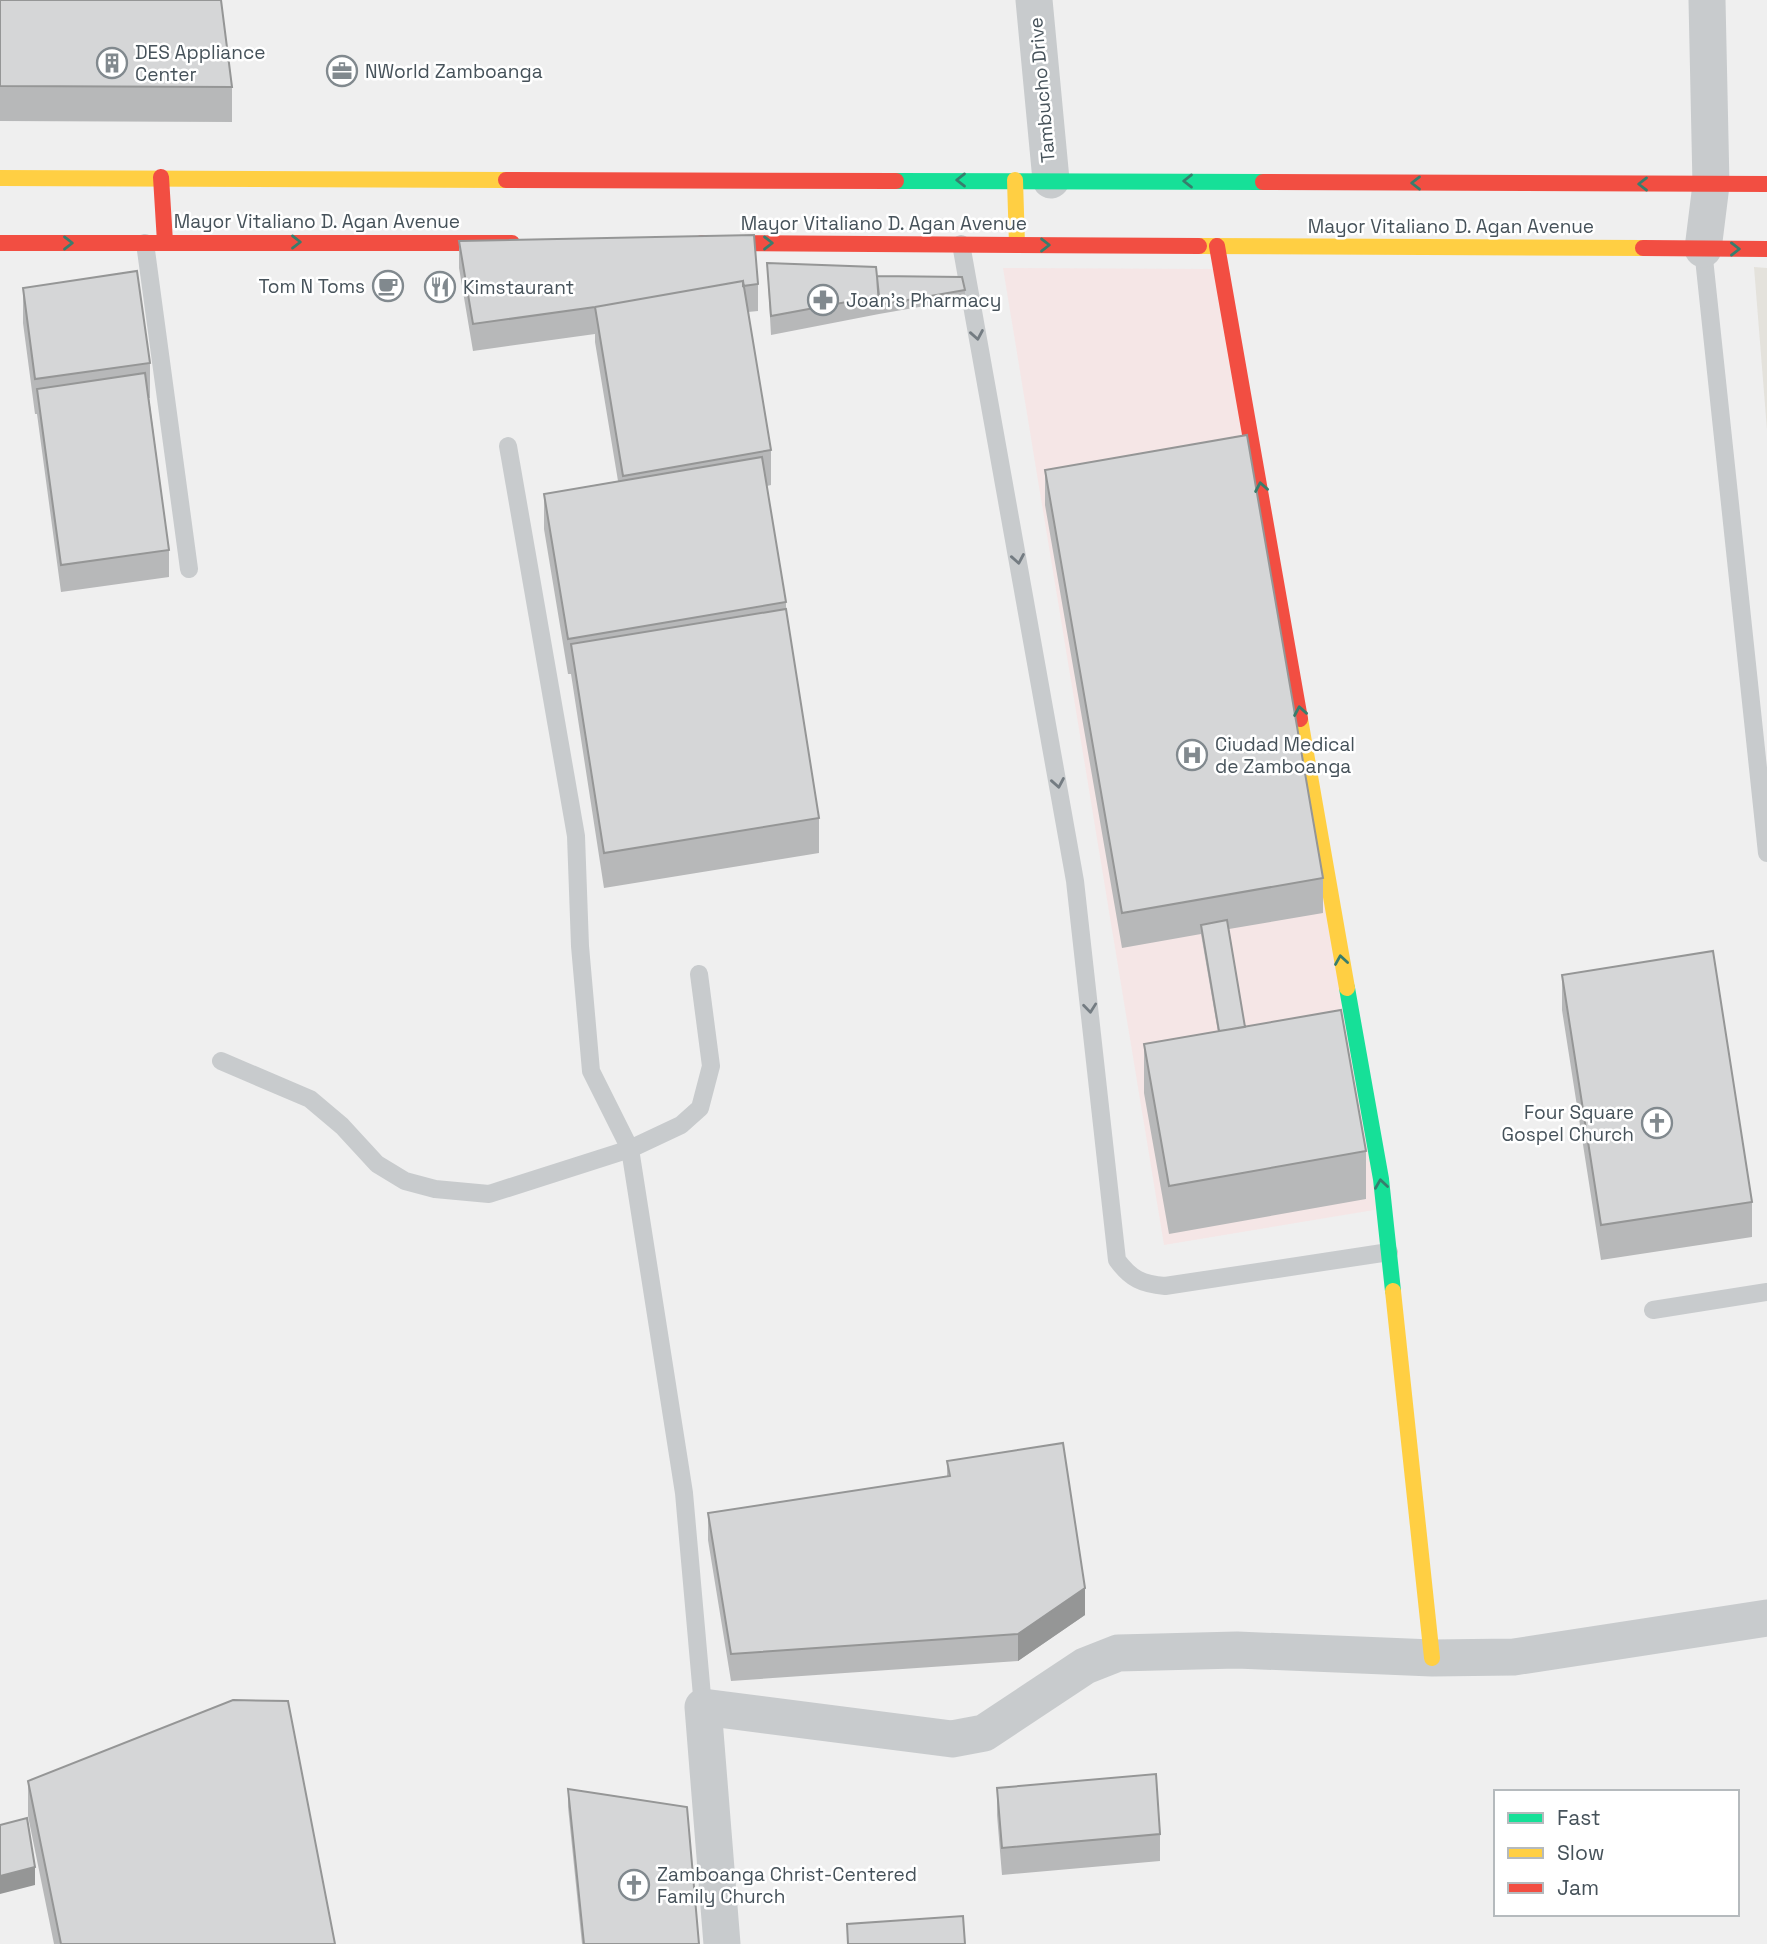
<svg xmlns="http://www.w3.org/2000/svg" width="1767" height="1944" viewBox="0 0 1767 1944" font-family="'Space Grotesk',sans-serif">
<rect width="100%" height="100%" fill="#efefef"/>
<path fill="#e4e2dc" d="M 1754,267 L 1767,268 L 1767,430 Z"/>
<path fill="#f5e6e6" d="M 1003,268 L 1215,269 L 1380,1209 L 1164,1245 Z"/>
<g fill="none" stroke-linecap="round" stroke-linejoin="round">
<path stroke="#c8cbcd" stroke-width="18" d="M 145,243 L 189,569
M 961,244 L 1075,881 L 1117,1260 C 1131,1279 1142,1284 1165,1286 L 1389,1252
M 1703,249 L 1767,853
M 508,446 L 576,836 L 580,946 L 591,1071 L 630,1149 L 684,1493 L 703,1707
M 221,1061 L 310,1099 L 342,1126 L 377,1164 L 405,1181 L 435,1189 L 489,1194 L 630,1149 L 681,1125 L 700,1108 L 711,1066 L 699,974
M 1653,1310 L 1767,1292"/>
<path stroke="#c8cbcd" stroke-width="37" d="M 1034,0 L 1051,180
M 1703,249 L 1711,185 L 1707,0
M 722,1944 L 703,1707 L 952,1739 L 984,1733 L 1085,1666 L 1118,1653 L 1237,1650 L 1432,1658 L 1514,1657 L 1767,1618"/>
<path stroke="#16e098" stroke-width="16" d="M 896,181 L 1263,182
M 1347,988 L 1381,1179 L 1393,1291"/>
<path stroke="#ffcf43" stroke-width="16" d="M 0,178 L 506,180
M 1015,180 L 1017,245
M 1199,246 L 1643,248
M 1300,719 L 1347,988
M 1393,1291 L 1432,1658"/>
<path stroke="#f24e42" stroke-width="16" d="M 161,177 L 165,242
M 506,180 L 896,181
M 1263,182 L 1767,184
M 0,243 L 512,243
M 702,243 L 1199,246
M 1217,246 L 1300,719
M 1643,248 L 1767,249"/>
</g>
<path fill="#b7b8b9" d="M 0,0 L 232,87 L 232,122 L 0,121 Z
M 459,241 L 758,284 L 758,311 L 748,312 L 771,450 L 771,485 L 767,486 L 786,602 L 786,611 L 819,818 L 819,853 L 604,888 L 571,674 L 568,674 L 544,529 L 544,494 L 618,481 L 595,342 L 595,334 L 473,351 L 459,268 Z
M 767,263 L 965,290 L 965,299 L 879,314 L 771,335 Z
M 23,288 L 150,363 L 150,398 L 149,398 L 169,550 L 169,577 L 61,592 L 37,414 L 35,414 L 23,323 Z
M 1045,470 L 1323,878 L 1323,913 L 1229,929 L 1245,1027 L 1366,1151 L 1366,1199 L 1169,1234 L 1144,1093 L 1144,1044 L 1218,1032 L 1201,934 L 1122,948 L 1045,505 Z
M 1562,975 L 1752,1202 L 1752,1237 L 1601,1260 L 1562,1010 Z
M 947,1461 L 1085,1615 L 1018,1661 L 731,1681 L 708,1540 L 708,1513 L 947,1477 Z
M 28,1781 L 335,1944 L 54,1944 L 28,1816 Z
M 997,1788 L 1160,1834 L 1160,1861 L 1002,1875 L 997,1815 Z
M 568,1789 L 699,1944 L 582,1944 L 568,1807 Z"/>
<path fill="#959696" d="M 1085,1588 L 1085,1615 L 1018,1661 L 1018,1634 Z
M 35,1867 L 35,1885 L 0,1894 L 0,1876 Z"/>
<path fill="#d5d6d7" stroke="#959696" stroke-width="2" d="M 0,0 L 221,0 L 232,87 L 0,86 Z
M 754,235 L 758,284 L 743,286 L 743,281 L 595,307 L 473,324 L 459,241 Z
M 767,263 L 876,267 L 879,296 L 771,316 Z
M 137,271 L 150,363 L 35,379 L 23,288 Z
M 877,276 L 962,277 L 965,290 L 879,305 Z
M 743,281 L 771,450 L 623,476 L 595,307 Z
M 145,373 L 169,550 L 61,565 L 37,389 Z
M 1247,435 L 1323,878 L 1122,913 L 1045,470 Z
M 762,457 L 786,602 L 568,639 L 544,494 Z
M 786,609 L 819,818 L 604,853 L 571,644 Z
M 1227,920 L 1245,1027 L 1219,1031 L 1201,925 Z
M 1713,951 L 1752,1202 L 1601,1225 L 1562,975 Z
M 1341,1010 L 1366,1151 L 1169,1186 L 1144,1044 Z
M 1063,1443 L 1085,1588 L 1018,1634 L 731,1654 L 708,1513 L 950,1476 L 947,1461 Z
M 233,1700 L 288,1701 L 335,1944 L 61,1944 L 28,1781 Z
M 1156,1774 L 1160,1834 L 1002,1848 L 997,1788 Z
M 568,1789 L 687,1807 L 699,1944 L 584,1944 Z
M 27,1818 L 35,1867 L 0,1876 L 0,1825 Z
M 963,1916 L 965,1944 L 848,1944 L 847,1924 Z"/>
<defs><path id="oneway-chevron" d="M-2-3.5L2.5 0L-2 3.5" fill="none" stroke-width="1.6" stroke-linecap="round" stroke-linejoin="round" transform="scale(1.75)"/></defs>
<g stroke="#387d6d">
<use href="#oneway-chevron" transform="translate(961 180) rotate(-180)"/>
<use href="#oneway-chevron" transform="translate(1188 181) rotate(-180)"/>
<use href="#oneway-chevron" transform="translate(1416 183) rotate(-180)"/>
<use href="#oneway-chevron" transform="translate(1643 184) rotate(-180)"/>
<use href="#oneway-chevron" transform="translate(296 242)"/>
<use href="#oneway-chevron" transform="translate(68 243)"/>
<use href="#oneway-chevron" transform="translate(768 243)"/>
<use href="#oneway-chevron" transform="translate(1045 245)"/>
<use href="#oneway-chevron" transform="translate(1735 249)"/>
<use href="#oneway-chevron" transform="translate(1261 487) rotate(-100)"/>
<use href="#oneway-chevron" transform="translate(1300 711) rotate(-100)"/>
<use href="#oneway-chevron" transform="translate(1341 960) rotate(-99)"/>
<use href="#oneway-chevron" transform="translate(1381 1184) rotate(-98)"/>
</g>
<g stroke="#747c82">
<use href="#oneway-chevron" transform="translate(977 335) rotate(80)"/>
<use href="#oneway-chevron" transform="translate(1018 559) rotate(80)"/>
<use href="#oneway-chevron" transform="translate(1058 783) rotate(80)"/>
<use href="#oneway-chevron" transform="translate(1090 1008) rotate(84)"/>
</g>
<defs>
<g id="building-ring" transform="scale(1.575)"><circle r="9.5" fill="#fff" stroke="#81898e" stroke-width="1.5"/><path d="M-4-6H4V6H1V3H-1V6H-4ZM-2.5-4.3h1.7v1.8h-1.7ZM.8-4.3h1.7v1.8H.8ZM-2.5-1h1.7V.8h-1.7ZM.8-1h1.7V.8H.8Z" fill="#81898e"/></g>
<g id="office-ring" transform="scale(1.575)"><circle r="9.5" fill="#fff" stroke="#81898e" stroke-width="1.5"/><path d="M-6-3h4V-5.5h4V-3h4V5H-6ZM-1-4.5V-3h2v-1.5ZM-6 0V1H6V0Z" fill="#81898e"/></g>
<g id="cafe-ring" transform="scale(1.575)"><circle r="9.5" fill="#fff" stroke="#81898e" stroke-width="1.5"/><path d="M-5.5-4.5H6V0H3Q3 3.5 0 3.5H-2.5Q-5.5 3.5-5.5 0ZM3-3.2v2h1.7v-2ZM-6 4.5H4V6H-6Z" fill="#81898e"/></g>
<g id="restaurant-ring" transform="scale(1.575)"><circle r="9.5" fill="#fff" stroke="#81898e" stroke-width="1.5"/><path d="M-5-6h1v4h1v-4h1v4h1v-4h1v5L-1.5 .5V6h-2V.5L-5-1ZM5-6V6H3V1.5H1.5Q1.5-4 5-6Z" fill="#81898e"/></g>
<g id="pharmacy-ring" transform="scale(1.575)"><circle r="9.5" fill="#fff" stroke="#81898e" stroke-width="1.5"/><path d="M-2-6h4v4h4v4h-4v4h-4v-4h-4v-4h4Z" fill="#81898e"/></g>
<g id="hospital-ring" transform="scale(1.575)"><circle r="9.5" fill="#fff" stroke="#81898e" stroke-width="1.5"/><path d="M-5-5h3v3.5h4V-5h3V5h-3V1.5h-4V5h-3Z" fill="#81898e"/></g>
<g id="church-ring" transform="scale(1.575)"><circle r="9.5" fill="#fff" stroke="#81898e" stroke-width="1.5"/><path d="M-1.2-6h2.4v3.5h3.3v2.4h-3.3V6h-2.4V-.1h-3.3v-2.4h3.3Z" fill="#81898e"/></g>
</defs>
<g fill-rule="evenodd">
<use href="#building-ring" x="112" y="63"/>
<use href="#office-ring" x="342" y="71"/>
<use href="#cafe-ring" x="388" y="286"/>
<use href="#restaurant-ring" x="440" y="287"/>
<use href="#pharmacy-ring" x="823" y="300"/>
<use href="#hospital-ring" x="1192" y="755"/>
<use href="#church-ring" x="1657" y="1123"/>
<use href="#church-ring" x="634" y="1885"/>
</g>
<g text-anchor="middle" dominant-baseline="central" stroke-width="5" stroke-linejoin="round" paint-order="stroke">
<g font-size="19" fill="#46525a" stroke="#fff" text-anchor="start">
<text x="135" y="52">DES Appliance<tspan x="135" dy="22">Center</tspan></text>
<text x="365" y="71">NWorld Zamboanga</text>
<text x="365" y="286" text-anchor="end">Tom N Toms</text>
<text x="463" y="287">Kimstaurant</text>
<text x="846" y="300">Joan's Pharmacy</text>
<text x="1215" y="744">Ciudad Medical<tspan x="1215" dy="22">de Zamboanga</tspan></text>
<text x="1634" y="1112" text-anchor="end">Four Square<tspan x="1634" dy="22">Gospel Church</tspan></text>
<text x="657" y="1874">Zamboanga Christ-Centered<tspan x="657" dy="22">Family Church</tspan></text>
</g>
<g font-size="19" fill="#46525a" stroke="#fff">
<text transform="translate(1042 90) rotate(-95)">Tambucho Drive</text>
<text x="317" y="221">Mayor Vitaliano D. Agan Avenue</text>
<text x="884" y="223">Mayor Vitaliano D. Agan Avenue</text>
<text x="1451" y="226">Mayor Vitaliano D. Agan Avenue</text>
</g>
</g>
<rect x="1494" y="1790" width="245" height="126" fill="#ffffff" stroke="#b5babd" stroke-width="2"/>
<rect x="1508" y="1813" width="35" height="10" fill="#16e098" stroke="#b5babd" stroke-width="2"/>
<text x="1557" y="1825" font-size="21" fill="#46525a">Fast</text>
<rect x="1508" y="1848" width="35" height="10" fill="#ffcf43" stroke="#b5babd" stroke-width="2"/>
<text x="1557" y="1860" font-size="21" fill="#46525a">Slow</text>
<rect x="1508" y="1883" width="35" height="10" fill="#f24e42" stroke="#b5babd" stroke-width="2"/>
<text x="1557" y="1895" font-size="21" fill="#46525a">Jam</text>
</svg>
